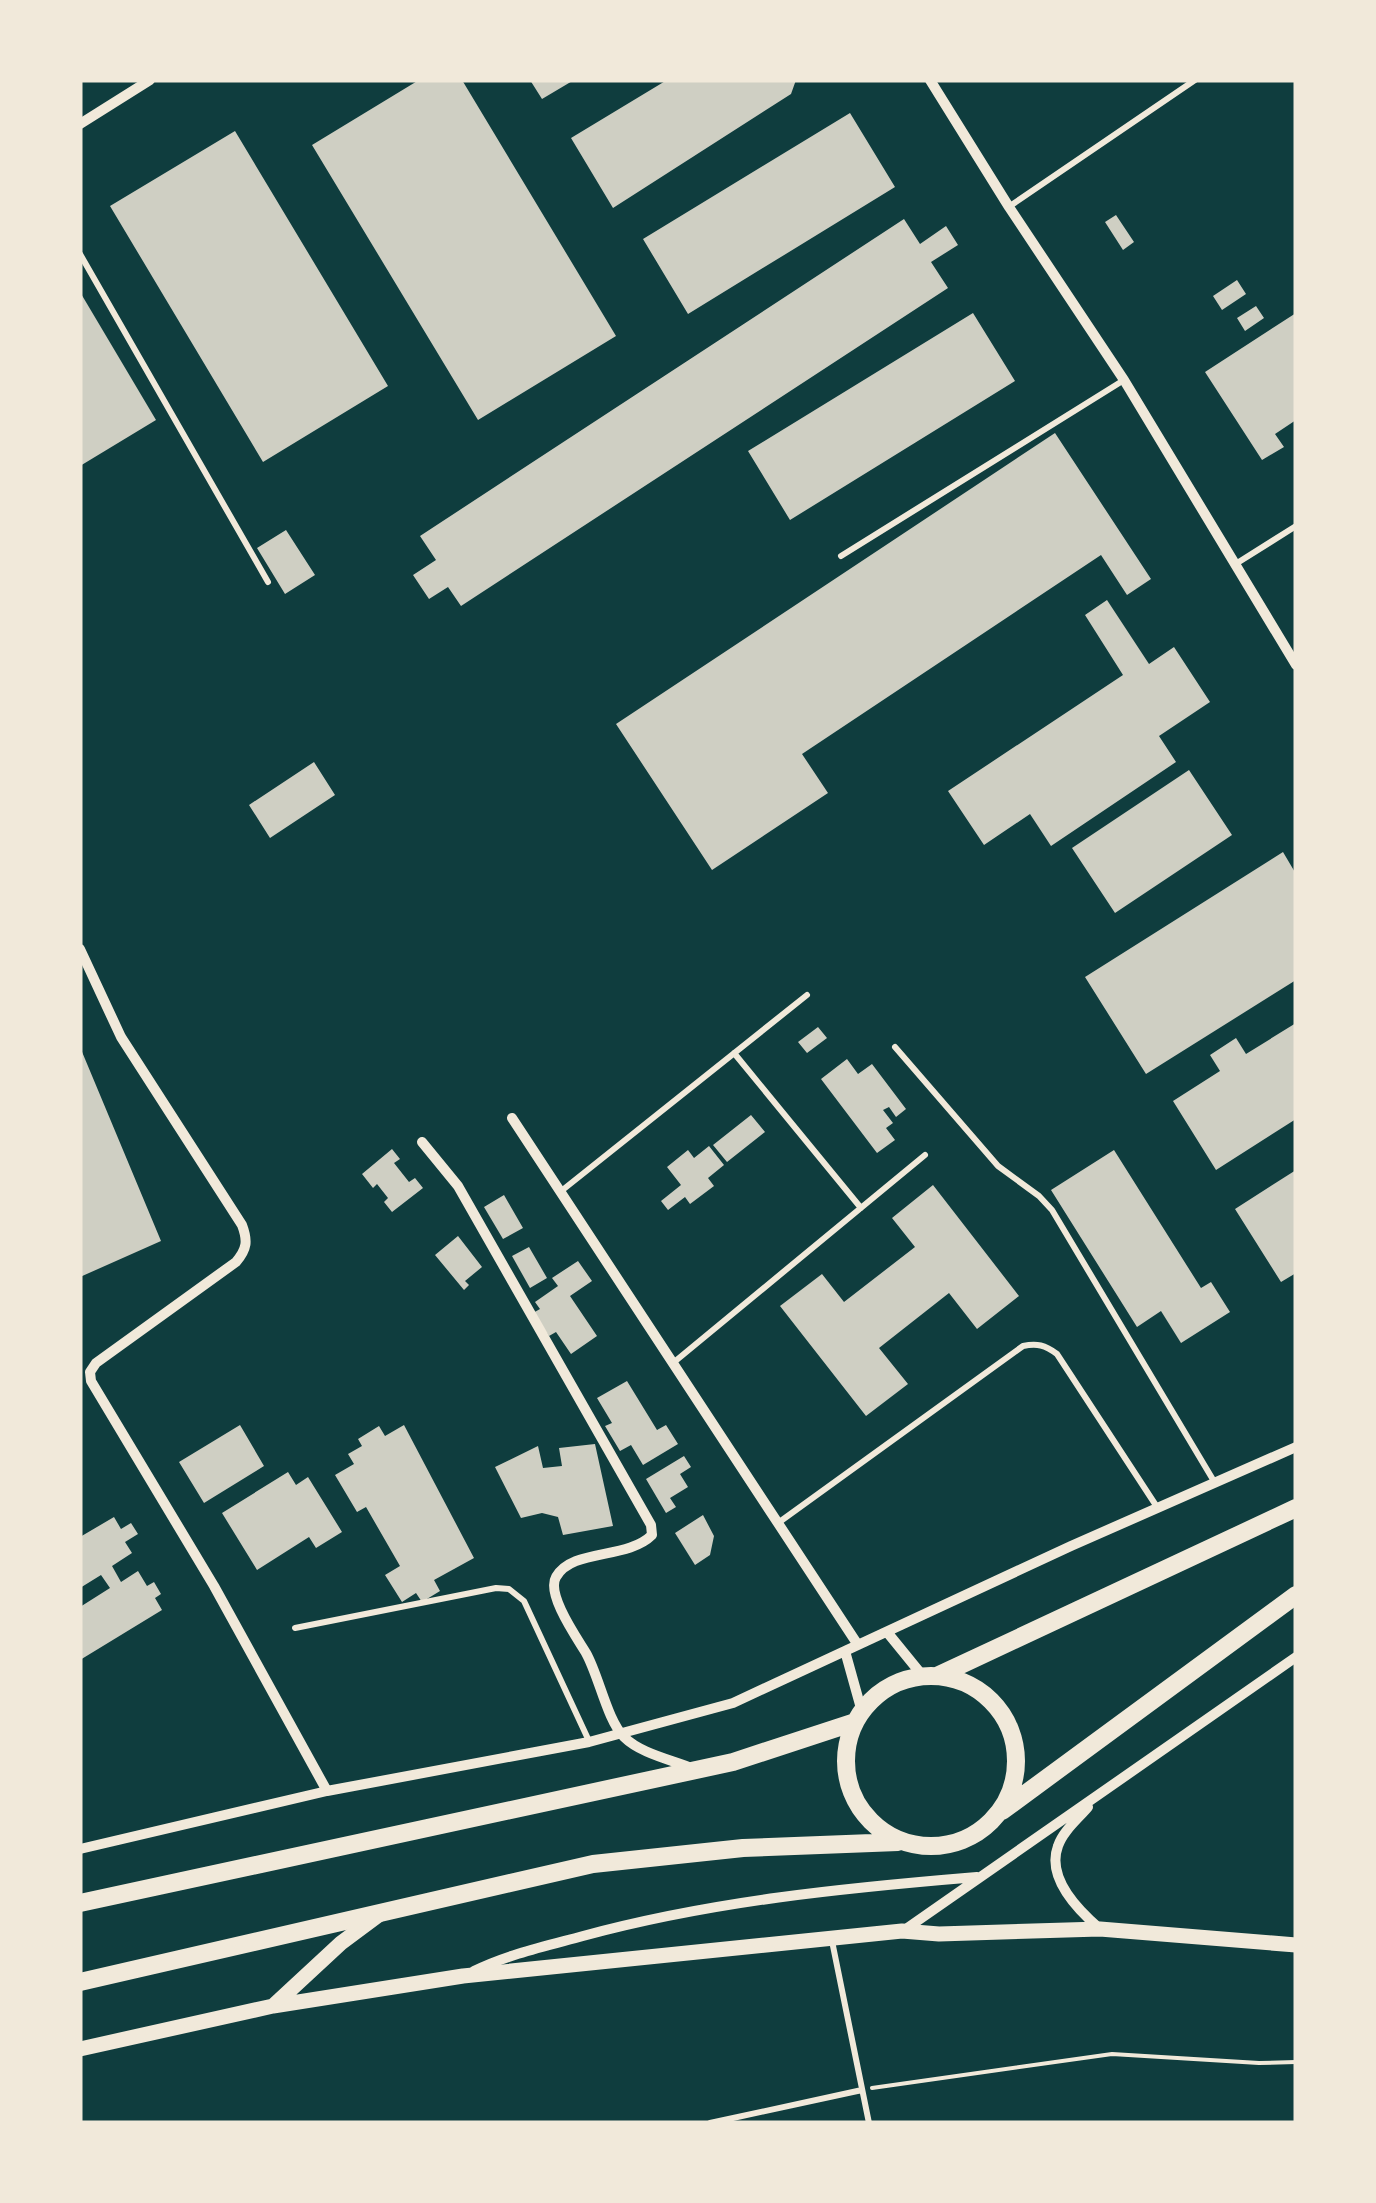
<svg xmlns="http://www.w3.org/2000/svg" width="1376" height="2203" viewBox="0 0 1376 2203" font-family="Mulish,sans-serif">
<rect width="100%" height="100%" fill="#0f3d3e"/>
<path fill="#cfcfc3" d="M 419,80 L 462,80 L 616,336 L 478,420 L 312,145 Z
M 530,80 L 574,80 L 542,99 Z
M 667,80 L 796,80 L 791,94 L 613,208 L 571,138 Z
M 850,113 L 895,187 L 688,314 L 643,239 Z
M 235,131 L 388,386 L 263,462 L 110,206 Z
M 1116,215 L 1134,242 L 1123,250 L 1105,222 Z
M 904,219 L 920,244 L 946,226 L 958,245 L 931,262 L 948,288 L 461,606 L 448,587 L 429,599 L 413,575 L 436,560 L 420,536 Z
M 1237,280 L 1246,294 L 1222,310 L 1213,296 Z
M 80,292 L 156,420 L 80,466 Z
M 1256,306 L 1264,318 L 1245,331 L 1237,318 Z
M 973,313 L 1015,381 L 790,520 L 748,451 Z
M 1296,313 L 1296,420 L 1275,434 L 1284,447 L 1262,460 L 1205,372 Z
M 1055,433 L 1151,579 L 1127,595 L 1101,555 L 802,754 L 828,793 L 712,870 L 616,724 Z
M 286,530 L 315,575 L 285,594 L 257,548 Z
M 1107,600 L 1149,664 L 1174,647 L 1210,702 L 1159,736 L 1176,762 L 1051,846 L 1030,814 L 984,845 L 948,791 L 1123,675 L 1085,615 Z
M 314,762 L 335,795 L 270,838 L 249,805 Z
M 1189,770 L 1232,835 L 1115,913 L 1072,848 Z
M 1283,852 L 1296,874 L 1296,980 L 1146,1074 L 1085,977 Z
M 1296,1023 L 1296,1119 L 1216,1170 L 1173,1101 L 1220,1071 L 1210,1055 L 1236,1038 L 1246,1054 Z
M 818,1027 L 827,1038 L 807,1053 L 798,1042 Z
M 80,1047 L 161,1241 L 80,1277 Z
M 847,1059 L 858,1074 L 872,1064 L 906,1109 L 896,1117 L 889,1107 L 883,1110 L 893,1123 L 886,1128 L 895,1140 L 877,1153 L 821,1079 Z
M 751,1115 L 765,1132 L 727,1162 L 713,1145 Z
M 709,1146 L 724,1165 L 708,1178 L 714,1186 L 690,1204 L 685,1197 L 668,1210 L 661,1201 L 681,1185 L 667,1167 L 688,1150 L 694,1158 Z
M 392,1149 L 400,1159 L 394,1163 L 409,1182 L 415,1178 L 423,1188 L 392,1212 L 384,1202 L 388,1198 L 377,1184 L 373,1188 L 362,1174 Z
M 1114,1150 L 1201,1288 L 1211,1282 L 1230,1312 L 1181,1343 L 1161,1311 L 1137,1327 L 1051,1190 Z
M 1296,1170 L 1296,1273 L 1281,1282 L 1235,1209 Z
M 933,1185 L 1019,1296 L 977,1329 L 949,1293 L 879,1348 L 908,1384 L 866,1416 L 780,1306 L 822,1274 L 844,1302 L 915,1247 L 892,1218 Z
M 504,1195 L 523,1228 L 503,1239 L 484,1207 Z
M 458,1236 L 482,1267 L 465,1281 L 469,1285 L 464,1290 L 435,1255 Z
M 529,1247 L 547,1278 L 530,1288 L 512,1256 Z
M 578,1261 L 592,1281 L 570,1296 L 597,1336 L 571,1354 L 556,1332 L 549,1336 L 533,1313 L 540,1309 L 535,1302 L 558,1286 L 552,1278 Z
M 627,1381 L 657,1430 L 666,1425 L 678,1444 L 643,1465 L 631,1445 L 620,1451 L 605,1426 L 612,1423 L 597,1398 Z
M 240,1425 L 264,1466 L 204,1503 L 179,1462 Z
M 404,1425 L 474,1558 L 434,1580 L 440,1591 L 422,1602 L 416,1593 L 402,1602 L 385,1575 L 400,1566 L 366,1507 L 357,1512 L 335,1475 L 354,1464 L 348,1454 L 362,1446 L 358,1439 L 379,1426 L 385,1436 Z
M 595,1444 L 613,1526 L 563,1535 L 558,1517 L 542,1513 L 521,1518 L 495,1467 L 538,1446 L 543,1468 L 562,1466 L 559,1448 Z
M 684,1456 L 691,1467 L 680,1474 L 688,1487 L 670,1498 L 676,1507 L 666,1513 L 646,1479 Z
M 288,1472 L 296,1485 L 308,1477 L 342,1532 L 316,1548 L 309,1537 L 257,1570 L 222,1513 Z
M 703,1515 L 714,1536 L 710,1555 L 695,1565 L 675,1533 Z
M 114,1517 L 121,1529 L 131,1523 L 138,1534 L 125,1542 L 132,1553 L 112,1566 L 121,1582 L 138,1571 L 147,1586 L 154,1582 L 161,1594 L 155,1598 L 162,1610 L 80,1660 L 80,1607 L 110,1588 L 101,1575 L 80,1588 L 80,1537 Z"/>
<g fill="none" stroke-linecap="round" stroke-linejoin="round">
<path stroke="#f1e9da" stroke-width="4" d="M 872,2088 L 1112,2054 L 1259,2063 L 1296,2062"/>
<path stroke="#f1e9da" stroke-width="6" d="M 1010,206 L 1195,80
M 80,254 L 268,582
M 841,556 L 1124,380
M 1234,565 L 1296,526
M 895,1047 L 998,1166 L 1039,1196 L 1052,1210 L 1215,1483
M 734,1053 L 861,1208
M 560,1192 L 807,995
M 673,1363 L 925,1155
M 778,1523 L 1023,1346 C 1037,1343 1045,1345 1057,1354 L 1157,1507
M 295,1628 L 496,1588 L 509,1589 L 524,1601 L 589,1741
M 832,1941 L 869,2123
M 710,2123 L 862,2090"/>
<path stroke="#f1e9da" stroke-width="10" d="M 930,80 L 1009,207 L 1124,380 L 1296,665
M 80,124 L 150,80
M 80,949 L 121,1037 L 242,1225 C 248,1241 247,1249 236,1262 L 96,1363 L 90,1372 L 91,1381 L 214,1586 L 327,1791
M 512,1118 L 858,1645
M 422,1142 L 458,1186 L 651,1525 L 652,1535 C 627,1560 572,1548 556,1577 C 546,1594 577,1638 586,1653 C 599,1676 607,1720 624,1737 C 641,1754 673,1760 694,1769
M 887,1632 L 922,1675
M 845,1651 L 862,1712
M 1088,1807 C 1078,1819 1063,1831 1058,1846 C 1046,1878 1079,1911 1100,1929
M 80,1849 L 327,1791 L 589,1742 L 733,1703 L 1071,1546 L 1296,1447
M 903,1931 L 1296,1657
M 474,1971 C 509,1954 546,1946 583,1936 C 712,1901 844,1888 977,1877"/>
<path stroke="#f1e9da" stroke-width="15" d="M 273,2006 L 341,1943 L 380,1914
M 80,2049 L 273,2006 L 463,1976 L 902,1931 L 939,1934 L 1100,1929 L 1296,1945"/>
<path stroke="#f1e9da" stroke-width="18" d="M 937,1676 L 1296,1508
M846 1761a85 85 0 1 1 170 0a85 85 0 1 1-170 0Z
M 1002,1811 L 1296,1595
M 80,1903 L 733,1762 L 855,1722
M 80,1982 L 593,1864 L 743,1848 L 898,1842"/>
</g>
<rect width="1376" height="2203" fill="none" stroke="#f1e9da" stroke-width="165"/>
</svg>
